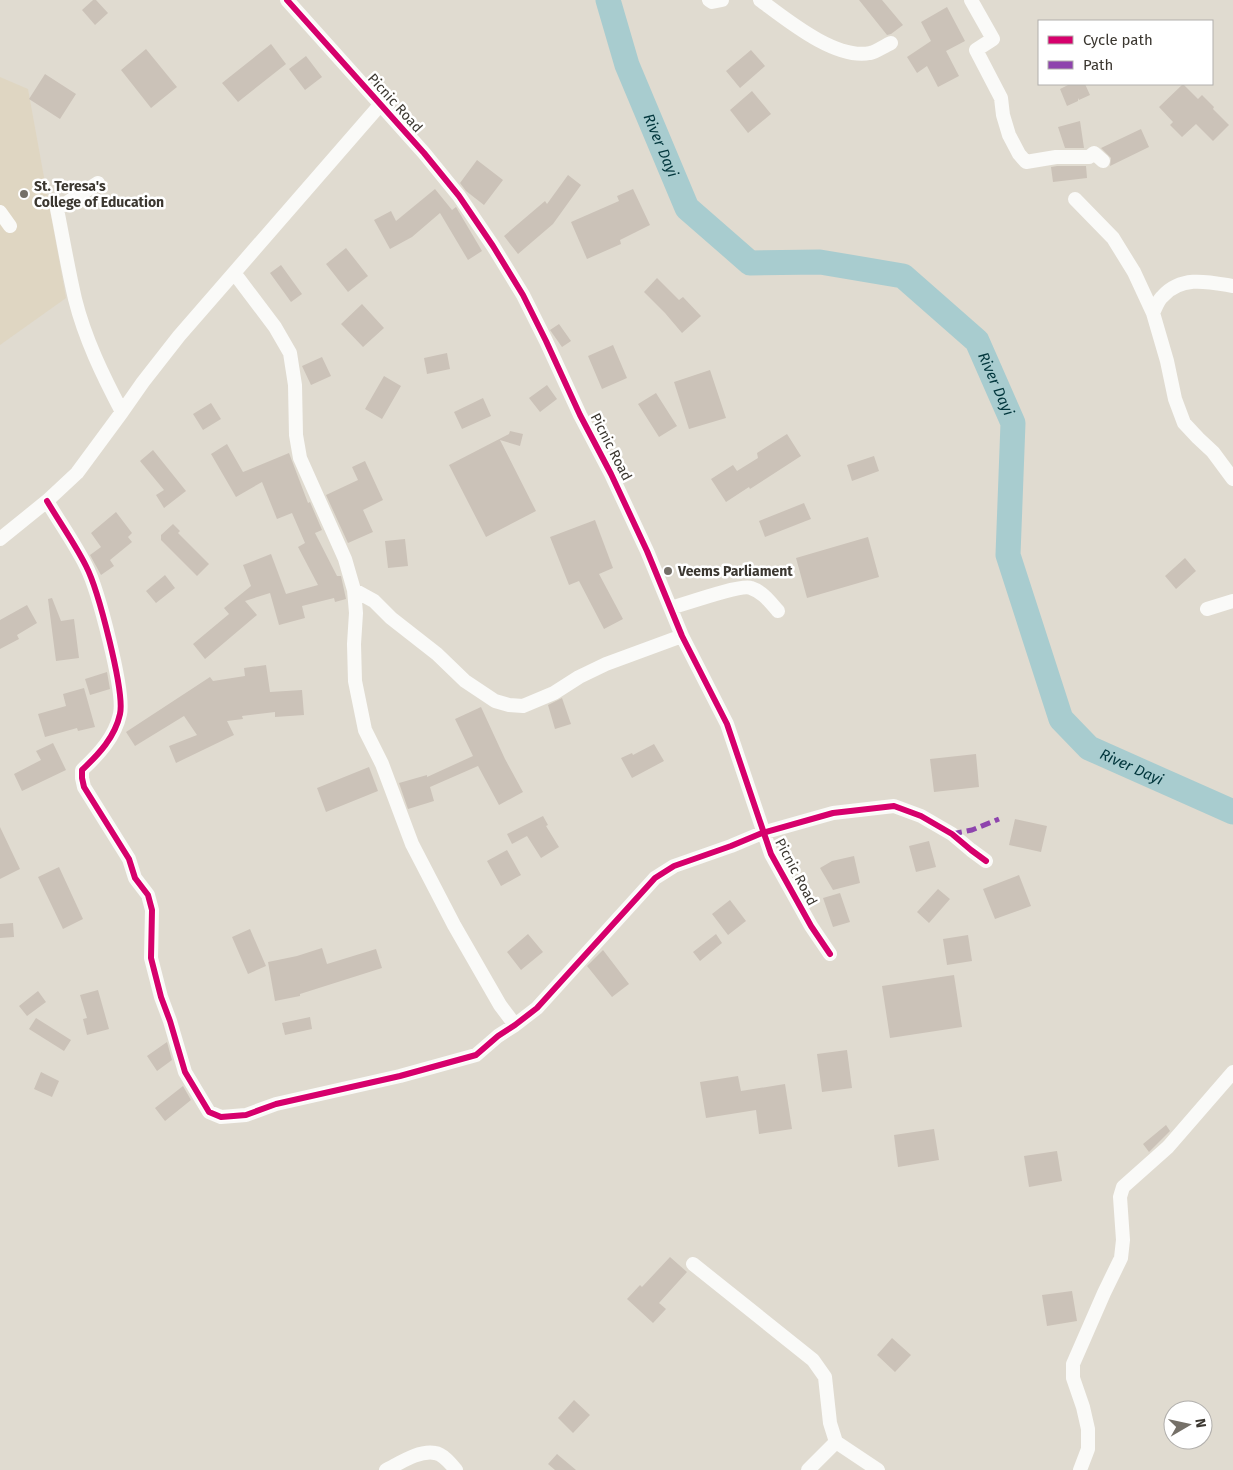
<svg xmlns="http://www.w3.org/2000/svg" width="1233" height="1470" viewBox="0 0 1233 1470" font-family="'Fira Sans',sans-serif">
<rect width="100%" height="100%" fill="#e0dbd0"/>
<path fill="#dfd6c2" d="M 0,77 L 28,89 L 66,298 L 0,345 Z"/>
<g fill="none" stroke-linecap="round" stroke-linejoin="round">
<path stroke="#a8cccf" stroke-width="25" id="s1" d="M 608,0 L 627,65 L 687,208 L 750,263 L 820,262 L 903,276 L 977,341 L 1013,423 L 1008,555 L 1061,719 L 1089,748 L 1233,812"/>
</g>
<path fill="#cbc2b8" d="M 93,0 L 96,0 L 108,13 L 95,25 L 82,10 Z
M 859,0 L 882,0 L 903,25 L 891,34 L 887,35 Z
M 947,7 L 965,41 L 946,51 L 959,76 L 938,87 L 927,66 L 917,73 L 907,57 L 931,41 L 921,22 Z
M 271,44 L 286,64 L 238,102 L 222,83 Z
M 146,49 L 177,87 L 151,108 L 121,70 Z
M 751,50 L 765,66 L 740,88 L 726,71 Z
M 306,56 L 322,77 L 305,90 L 289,69 Z
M 45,74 L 76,94 L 60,119 L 29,99 Z
M 1070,84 L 1085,84 L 1090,95 L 1079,100 L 1078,98 L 1078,101 L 1067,106 L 1060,89 Z
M 1183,84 L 1198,99 L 1202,95 L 1214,107 L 1213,109 L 1229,125 L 1213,141 L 1196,124 L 1182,137 L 1170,125 L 1173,122 L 1159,107 Z
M 752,91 L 771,114 L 748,133 L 730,110 Z
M 1080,121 L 1084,148 L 1065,148 L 1058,127 Z
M 1141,129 L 1149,147 L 1110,166 L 1111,158 L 1101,148 Z
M 477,160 L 503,180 L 484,205 L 466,191 L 460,183 Z
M 1057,166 L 1086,166 L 1087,178 L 1053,182 L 1051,167 Z
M 568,175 L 581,185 L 553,224 L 518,254 L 504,236 L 545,201 L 547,204 Z
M 435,189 L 452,210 L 456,207 L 482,251 L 468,260 L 440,213 L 412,237 L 390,249 L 374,220 L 391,211 L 396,221 Z
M 633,189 L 650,225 L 620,240 L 621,244 L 587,259 L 571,222 L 619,201 L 617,196 Z
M 346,248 L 368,276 L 348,292 L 326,264 Z
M 281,265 L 302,294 L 291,302 L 270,273 Z
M 657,278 L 679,300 L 683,297 L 701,316 L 682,333 L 665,313 L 644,292 Z
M 362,304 L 384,328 L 363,347 L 341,324 Z
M 559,324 L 571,341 L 562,347 L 550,330 Z
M 613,345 L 627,378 L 602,389 L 588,356 Z
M 447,353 L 450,369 L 427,374 L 424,358 Z
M 322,357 L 331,376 L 311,385 L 302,366 Z
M 710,370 L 726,418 L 689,429 L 674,382 Z
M 384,376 L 401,386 L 382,419 L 365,409 Z
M 547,385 L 557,399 L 540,412 L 529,398 Z
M 656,393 L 677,426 L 659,437 L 638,404 Z
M 483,398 L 491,416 L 462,429 L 454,412 Z
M 211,403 L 221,419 L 203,430 L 193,414 Z
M 510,431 L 523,434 L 520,446 L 500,440 L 536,511 L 486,537 L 449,465 L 509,434 Z
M 787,434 L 801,456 L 750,489 L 749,487 L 726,502 L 711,479 L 733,465 L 737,471 L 758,458 L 757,453 Z
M 227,444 L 243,472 L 289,453 L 308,503 L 310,502 L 322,530 L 315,533 L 337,576 L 341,576 L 346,599 L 335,602 L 334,598 L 302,606 L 305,618 L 279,625 L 270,593 L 245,601 L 257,615 L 205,659 L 193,644 L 229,614 L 224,608 L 251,586 L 243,565 L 271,554 L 286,594 L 318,585 L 298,547 L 305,543 L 292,513 L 277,519 L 262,482 L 236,497 L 211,454 Z
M 153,450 L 186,491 L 164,508 L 156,495 L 164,490 L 140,461 Z
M 874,456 L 879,471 L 852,481 L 847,465 Z
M 365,461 L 383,500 L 363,510 L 373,532 L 348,543 L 326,495 L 358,480 L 352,467 Z
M 804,503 L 811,519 L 765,537 L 759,521 Z
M 116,512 L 132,533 L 128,537 L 132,542 L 110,560 L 114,566 L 101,575 L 90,555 L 101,547 L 91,533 Z
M 595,520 L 613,568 L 599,574 L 623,619 L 604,629 L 579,581 L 569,585 L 550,537 Z
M 173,524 L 180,531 L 178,533 L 209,564 L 197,576 L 161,540 L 161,535 Z
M 868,537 L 879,577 L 807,598 L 796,558 Z
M 405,539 L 408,566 L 388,568 L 385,541 Z
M 1185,558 L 1196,571 L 1176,589 L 1165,576 Z
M 165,575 L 175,588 L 156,603 L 146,591 Z
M 52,598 L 61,621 L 74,619 L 79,658 L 56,661 L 48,599 Z
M 27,605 L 37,623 L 17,635 L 19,639 L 0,649 L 0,620 Z
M 266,665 L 270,692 L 302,690 L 304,715 L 275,717 L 275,712 L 242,716 L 243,719 L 227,721 L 234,735 L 176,763 L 169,746 L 197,735 L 184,716 L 135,746 L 126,732 L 210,677 L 213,681 L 245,676 L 244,668 Z
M 107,672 L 110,689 L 90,695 L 85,679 Z
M 84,688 L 95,727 L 78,731 L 77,728 L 45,737 L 38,714 L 66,706 L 63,694 Z
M 562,698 L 571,724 L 555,729 L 548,705 Z
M 481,707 L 505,759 L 523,792 L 499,805 L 478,766 L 430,787 L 434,801 L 408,809 L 399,783 L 427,775 L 427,777 L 473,756 L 455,719 Z
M 53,743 L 66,770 L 22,791 L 14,774 L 41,760 L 36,751 Z
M 654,744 L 664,761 L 632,778 L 621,758 L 632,753 L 633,755 Z
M 976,754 L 979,787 L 934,792 L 930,759 Z
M 369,767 L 378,791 L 326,812 L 317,788 Z
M 543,816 L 548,825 L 546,826 L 559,847 L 541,858 L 527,836 L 512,844 L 507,834 Z
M 1015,819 L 1047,826 L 1041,852 L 1009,845 Z
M 0,827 L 20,869 L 0,879 Z
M 929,841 L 936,867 L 916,872 L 909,846 Z
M 507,850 L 521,875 L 501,886 L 487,861 Z
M 854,856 L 860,883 L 833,890 L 820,868 L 832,861 Z
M 59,867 L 83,919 L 63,929 L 38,877 Z
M 1019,875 L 1031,906 L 995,919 L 983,889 Z
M 938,889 L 950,899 L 929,923 L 917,912 Z
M 840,893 L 850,922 L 833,927 L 823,898 Z
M 730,900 L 746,921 L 728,935 L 712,914 Z
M 13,923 L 14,937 L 0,938 L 0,924 Z
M 250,929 L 266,966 L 248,974 L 232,937 Z
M 528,934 L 543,952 L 521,970 L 507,952 Z
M 716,934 L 722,943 L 700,961 L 693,952 Z
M 968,935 L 972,961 L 947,965 L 943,939 Z
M 322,948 L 327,964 L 376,949 L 382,968 L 300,994 L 300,996 L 275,1001 L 268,962 L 297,956 Z
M 603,950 L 629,984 L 612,997 L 587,966 Z
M 954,975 L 962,1027 L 890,1038 L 882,986 Z
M 98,990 L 109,1029 L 87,1035 L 83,1019 L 87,1018 L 80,995 Z
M 38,991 L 46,1002 L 27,1016 L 19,1006 Z
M 310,1017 L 312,1029 L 285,1035 L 282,1023 Z
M 36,1018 L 71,1040 L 64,1051 L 29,1029 Z
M 167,1042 L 172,1060 L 157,1071 L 147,1056 Z
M 847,1050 L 852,1088 L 822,1092 L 817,1054 Z
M 41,1072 L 59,1081 L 52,1097 L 34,1089 Z
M 738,1076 L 741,1091 L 785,1084 L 792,1129 L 759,1134 L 756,1110 L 706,1118 L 700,1082 Z
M 183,1086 L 191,1100 L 165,1121 L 155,1108 Z
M 1166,1125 L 1170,1131 L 1149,1152 L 1143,1144 Z
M 934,1129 L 939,1160 L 898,1167 L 894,1135 Z
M 1057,1151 L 1062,1181 L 1029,1187 L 1024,1156 Z
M 670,1257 L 687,1272 L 659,1303 L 666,1309 L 653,1323 L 627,1299 L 640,1285 L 642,1287 Z
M 1072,1291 L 1077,1321 L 1047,1326 L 1042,1295 Z
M 892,1338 L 911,1355 L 895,1372 L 877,1355 Z
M 574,1400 L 590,1415 L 573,1433 L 558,1418 Z
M 557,1454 L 576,1470 L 555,1470 L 548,1464 Z"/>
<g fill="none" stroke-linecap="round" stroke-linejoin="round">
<path stroke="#fafaf8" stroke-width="14" d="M 287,0 L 424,153 L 459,196 L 493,246 L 523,295 L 546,341 L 580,415 L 611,474 L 647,551 L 682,636 L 727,724 L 771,854 L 811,926 L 830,954
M 709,0 L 712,2 L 722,0
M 760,0 C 786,19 835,60 870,53 C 876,52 884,46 891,43
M 971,0 L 993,39 L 976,50 L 1001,98 L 1003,115 L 1009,135 L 1019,154 L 1026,162 L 1056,157 L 1089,157 L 1094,153 L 1103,161
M 98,183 L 57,209 C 63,239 68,269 75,299 C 85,339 103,376 122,412
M 1075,199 L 1113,238 L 1134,272 L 1153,313 L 1167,361 L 1175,399 L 1184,423 L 1198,438 L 1213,452 L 1233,479
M 0,212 L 10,226
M 235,274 L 275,327 L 290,353 L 295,385 L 296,435 L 300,458 L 345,559 L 354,590 L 356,613 L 354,644 L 355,681 L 365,730 L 382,764 L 412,844 L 454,925 L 500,1005 L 515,1025
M 1153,313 C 1156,307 1158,300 1163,296 C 1182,275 1209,282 1233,286
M 47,501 C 60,523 75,544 86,566 C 98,589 125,692 120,714 C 115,737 99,754 82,770 L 82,778 L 84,787 L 129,859 L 135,878 L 148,895 L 152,910 L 151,958 L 161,997 L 170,1021 L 185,1072 L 209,1112 L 221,1117 L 246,1115 L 276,1104 L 400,1076 L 476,1055 L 498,1036 L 515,1025 L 537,1008 L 655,878 L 674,866 L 731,846 L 762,833 L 833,813 L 894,806 L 921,816 L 952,834 L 971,850 L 986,861
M 0,539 L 47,501 L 77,473 L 122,412 L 143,382 L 179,336 L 380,105
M 354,590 L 374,601 L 391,618 L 437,654 L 465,681 L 495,701 L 509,705 L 523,706 L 554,693 L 579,677 L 606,664 L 682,636
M 671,608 C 685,604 741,584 751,588 C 763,592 770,602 778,611
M 1207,609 L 1233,601
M 693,1264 L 813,1360 L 825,1377 L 830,1423 L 836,1442 L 878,1470
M 386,1470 C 400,1463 419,1450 435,1453 C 443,1454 451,1464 456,1470
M 808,1470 L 836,1442
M 1080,1470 L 1088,1449 L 1088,1429 L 1083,1407 L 1073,1378 L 1073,1364 L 1104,1293 L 1121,1258 L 1123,1240 L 1120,1197 L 1123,1187 L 1168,1147 L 1233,1072"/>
<path stroke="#8e44ad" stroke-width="5" stroke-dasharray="10 5" stroke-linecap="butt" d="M 952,834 L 972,830 L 999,819"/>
<g stroke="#fff" stroke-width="9">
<path id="cycleway" d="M 287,0 L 424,153 L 459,196 L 493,246 L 523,295 L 546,341 L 580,415 L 611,474 L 647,551 L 682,636 L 727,724 L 771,854 L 811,926 L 830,954
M 47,501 C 60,523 75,544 86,566 C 98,589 125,692 120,714 C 115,737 99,754 82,770 L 82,778 L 84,787 L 129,859 L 135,878 L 148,895 L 152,910 L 151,958 L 161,997 L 170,1021 L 185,1072 L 209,1112 L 221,1117 L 246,1115 L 276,1104 L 400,1076 L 476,1055 L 498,1036 L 515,1025 L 537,1008 L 655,878 L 674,866 L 731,846 L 762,833 L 833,813 L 894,806 L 921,816 L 952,834 L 971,850 L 986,861"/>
</g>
<use href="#cycleway" stroke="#d6006c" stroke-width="6"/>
</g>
<g fill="#757068" stroke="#fff" stroke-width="2">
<circle cx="24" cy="194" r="5"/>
<circle cx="668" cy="571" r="5"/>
</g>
<g text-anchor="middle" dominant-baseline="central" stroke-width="5" stroke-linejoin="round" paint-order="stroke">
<g font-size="14" fill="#3b3730" stroke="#fff">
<text transform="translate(395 103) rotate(48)">Picnic Road</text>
<text transform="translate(611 447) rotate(63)">Picnic Road</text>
<text transform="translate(796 872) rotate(62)">Picnic Road</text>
</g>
<g font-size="14" font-weight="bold" fill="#3b3730" stroke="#fff" text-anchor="start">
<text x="34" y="186">St. Teresa's<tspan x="34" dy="16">College of Education</tspan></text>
<text x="678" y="571">Veems Parliament</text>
</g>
<g font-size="15" font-style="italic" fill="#01363c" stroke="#fff">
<text stroke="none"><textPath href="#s1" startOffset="155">River Dayi</textPath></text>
<text stroke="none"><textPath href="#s1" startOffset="606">River Dayi</textPath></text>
<text stroke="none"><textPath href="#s1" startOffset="1040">River Dayi</textPath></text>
</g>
</g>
<rect x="1038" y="20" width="175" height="65" fill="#ffffff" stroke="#b1afac"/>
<rect x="1048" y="36" width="25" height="8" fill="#d6006c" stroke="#b1afac"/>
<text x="1083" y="45" font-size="15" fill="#3b3730">Cycle path</text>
<rect x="1048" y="61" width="25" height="8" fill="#8e44ad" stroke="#b1afac"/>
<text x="1083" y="70" font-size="15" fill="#3b3730">Path</text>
<g transform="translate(1188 1425) rotate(81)"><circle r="24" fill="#ffffff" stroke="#b1afac"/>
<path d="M0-4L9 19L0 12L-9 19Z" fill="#757068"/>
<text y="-8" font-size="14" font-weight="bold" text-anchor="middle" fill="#3b3730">N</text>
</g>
</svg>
